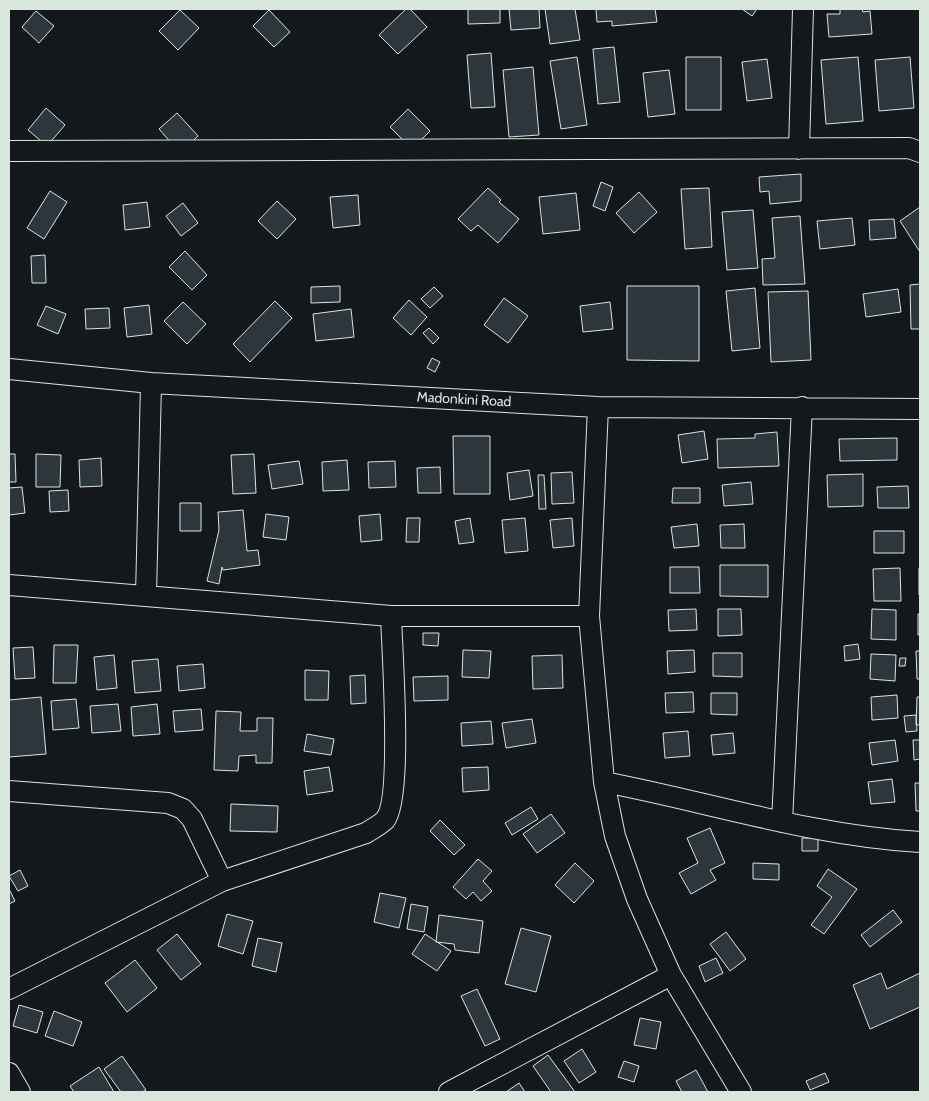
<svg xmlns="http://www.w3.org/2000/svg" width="929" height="1101" viewBox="0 0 929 1101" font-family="Cabin,sans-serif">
<rect width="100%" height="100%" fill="#14181c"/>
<path fill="#2c363c" stroke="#d8e6dc" d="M 406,9 L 410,9 L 427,27 L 398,54 L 379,35 Z
M 468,9 L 500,9 L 500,23 L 468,24 Z
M 509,9 L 539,9 L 540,28 L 511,30 Z
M 545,9 L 575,9 L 580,40 L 550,44 Z
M 596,9 L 655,9 L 657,22 L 612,26 L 612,21 L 597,22 Z
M 742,9 L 757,9 L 752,16 Z
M 840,9 L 862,9 L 863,12 L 870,11 L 872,34 L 829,37 L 827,14 L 840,14 Z
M 180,10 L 199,28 L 178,50 L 159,31 Z
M 269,10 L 290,32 L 274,47 L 253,26 Z
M 36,11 L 54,26 L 39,43 L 22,27 Z
M 614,47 L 620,102 L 598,104 L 593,49 Z
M 491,53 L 495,107 L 471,108 L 467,55 Z
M 577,57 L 587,125 L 561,129 L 550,61 Z
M 686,57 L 721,57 L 721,110 L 686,110 Z
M 858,57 L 863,121 L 826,124 L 821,60 Z
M 910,57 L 914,108 L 879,111 L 875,60 Z
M 767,59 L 772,98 L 747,101 L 742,62 Z
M 533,67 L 539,135 L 509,137 L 503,70 Z
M 669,70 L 675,114 L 648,117 L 643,73 Z
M 46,108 L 65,125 L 47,146 L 28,130 Z
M 408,109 L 430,131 L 412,149 L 390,127 Z
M 177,113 L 198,136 L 180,153 L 159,129 Z
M 801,174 L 801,201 L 770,204 L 769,191 L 760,192 L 759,177 Z
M 601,182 L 613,187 L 605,211 L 593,206 Z
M 488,188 L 501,200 L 499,202 L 519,219 L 498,243 L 478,225 L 471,231 L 458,219 Z
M 709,188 L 712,247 L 685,249 L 681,189 Z
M 50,191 L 67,202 L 44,239 L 27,228 Z
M 639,192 L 657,212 L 634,233 L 616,213 Z
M 576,193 L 580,230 L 543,234 L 539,197 Z
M 358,195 L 360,225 L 333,228 L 330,197 Z
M 277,201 L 296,219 L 277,239 L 258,221 Z
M 147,202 L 150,227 L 125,230 L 123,205 Z
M 183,203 L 198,223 L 181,236 L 166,216 Z
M 920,207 L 920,252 L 900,221 Z
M 753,210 L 758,268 L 727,270 L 722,212 Z
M 800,216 L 805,284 L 763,285 L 762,259 L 775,258 L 772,218 Z
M 852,218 L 855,245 L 820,249 L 817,221 Z
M 894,219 L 896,238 L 870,240 L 869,220 Z
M 185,251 L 207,275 L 192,290 L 169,267 Z
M 45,255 L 46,283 L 32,283 L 31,256 Z
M 920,284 L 920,329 L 911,329 L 910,285 Z
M 340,286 L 340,302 L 311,303 L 311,287 Z
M 627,286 L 699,286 L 699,361 L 627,360 Z
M 434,287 L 443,296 L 430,308 L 421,299 Z
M 755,288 L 760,348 L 732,351 L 726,291 Z
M 898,289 L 901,312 L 866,317 L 863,294 Z
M 808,291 L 811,360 L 771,362 L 768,292 Z
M 504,298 L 528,316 L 508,343 L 484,325 Z
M 409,300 L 427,317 L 411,335 L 393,318 Z
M 275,301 L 292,318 L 250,362 L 233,344 Z
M 183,302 L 206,324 L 187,344 L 164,321 Z
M 610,302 L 613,329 L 583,332 L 580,306 Z
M 149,305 L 152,334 L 127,337 L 124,308 Z
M 46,306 L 66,314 L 58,334 L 37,325 Z
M 109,308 L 110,328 L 86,329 L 85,309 Z
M 351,309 L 354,337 L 316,341 L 313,314 Z
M 429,328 L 439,338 L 433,344 L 423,333 Z
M 432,358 L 440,362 L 435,372 L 427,368 Z
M 704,431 L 708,459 L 682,463 L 678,435 Z
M 777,432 L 779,466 L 718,468 L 717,439 L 755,438 L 755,434 Z
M 453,436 L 490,436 L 490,494 L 454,494 Z
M 897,438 L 897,460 L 840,461 L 839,439 Z
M 9,454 L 15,454 L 16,482 L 9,482 Z
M 36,454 L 61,455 L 60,487 L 36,487 Z
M 254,454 L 256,493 L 233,494 L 231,455 Z
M 101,458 L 102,486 L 80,487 L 79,460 Z
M 347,460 L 349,490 L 323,491 L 322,462 Z
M 299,461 L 303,484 L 272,489 L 268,465 Z
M 395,461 L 396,487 L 369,488 L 368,462 Z
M 440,467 L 441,493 L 418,493 L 417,468 Z
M 529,470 L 533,496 L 510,500 L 507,473 Z
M 572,472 L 574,503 L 552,504 L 551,473 Z
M 863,474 L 863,506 L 828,507 L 827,475 Z
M 538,475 L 544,475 L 546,509 L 539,509 Z
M 751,482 L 753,504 L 724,506 L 722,485 Z
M 908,486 L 909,508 L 878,508 L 877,487 Z
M 22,487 L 25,513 L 9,515 L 9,488 Z
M 673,488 L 700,488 L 700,503 L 672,503 Z
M 68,490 L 69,511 L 50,512 L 49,491 Z
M 180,503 L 201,503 L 201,531 L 180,531 Z
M 243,510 L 247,551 L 258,550 L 260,565 L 223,570 L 222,567 L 219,584 L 207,581 L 219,530 L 218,512 Z
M 266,514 L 289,517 L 286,540 L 263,537 Z
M 380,514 L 382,540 L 361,542 L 359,516 Z
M 407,518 L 420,518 L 419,542 L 406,542 Z
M 470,518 L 474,542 L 459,544 L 455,521 Z
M 525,518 L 528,551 L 505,553 L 502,520 Z
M 572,518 L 574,546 L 553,548 L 550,520 Z
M 697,524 L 699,546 L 674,548 L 671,527 Z
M 744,524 L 745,548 L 721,548 L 720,525 Z
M 874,531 L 904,531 L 904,553 L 874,553 Z
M 720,565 L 768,565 L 768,597 L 720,596 Z
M 670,567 L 699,567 L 700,593 L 670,593 Z
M 900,568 L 901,601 L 874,601 L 873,569 Z
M 919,568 L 920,568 L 920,595 L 919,595 Z
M 696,609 L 697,630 L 669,631 L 668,610 Z
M 718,609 L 741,609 L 742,635 L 718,636 Z
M 872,609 L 896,610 L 896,640 L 871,639 Z
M 918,614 L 920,614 L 920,635 L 918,635 Z
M 423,633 L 439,633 L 438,646 L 423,645 Z
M 858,644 L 860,659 L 845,661 L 844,646 Z
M 54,645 L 78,645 L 76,683 L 53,683 Z
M 33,647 L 35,678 L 15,679 L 13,648 Z
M 463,650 L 491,651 L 489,678 L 462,677 Z
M 694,650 L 695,672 L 668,674 L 667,651 Z
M 916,651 L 920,651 L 920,679 L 917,679 Z
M 713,653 L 742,653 L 742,677 L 713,676 Z
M 871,654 L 896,655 L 895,681 L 870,679 Z
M 114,655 L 117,688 L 97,690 L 94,657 Z
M 562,655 L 563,688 L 533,689 L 532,656 Z
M 900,658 L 906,658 L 905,666 L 899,666 Z
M 158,659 L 161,691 L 135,693 L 132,661 Z
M 203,664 L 205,688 L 179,691 L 177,666 Z
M 305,670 L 329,671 L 328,700 L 305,700 Z
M 365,675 L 366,703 L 351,704 L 350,676 Z
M 448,676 L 448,700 L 414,701 L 413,677 Z
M 693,692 L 694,712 L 666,713 L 665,693 Z
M 711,693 L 737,693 L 737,715 L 711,714 Z
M 897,695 L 898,718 L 872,720 L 871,697 Z
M 41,697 L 46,754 L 9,757 L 9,700 Z
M 917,697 L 920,697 L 920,725 L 916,725 Z
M 76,699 L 79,728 L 53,730 L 51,701 Z
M 118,704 L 121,731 L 92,733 L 90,706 Z
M 157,704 L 160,734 L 133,736 L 131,707 Z
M 201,709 L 203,730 L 175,732 L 173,711 Z
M 216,711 L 241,712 L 240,731 L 257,731 L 257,718 L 273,718 L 272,763 L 256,763 L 256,755 L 239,756 L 238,771 L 214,770 Z
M 916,715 L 917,731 L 906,732 L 904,716 Z
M 532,719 L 536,743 L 506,748 L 502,723 Z
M 491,721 L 493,744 L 462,746 L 461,723 Z
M 688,731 L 690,756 L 665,758 L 663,733 Z
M 733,733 L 735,753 L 713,755 L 711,735 Z
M 307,734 L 334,739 L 331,755 L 304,751 Z
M 895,740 L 898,761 L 872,765 L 869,743 Z
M 913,740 L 920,740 L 920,759 L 914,760 Z
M 329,767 L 333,791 L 307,795 L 304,771 Z
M 488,767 L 489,790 L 463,792 L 462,768 Z
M 892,779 L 895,802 L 871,804 L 868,782 Z
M 915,783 L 920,783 L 920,811 L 916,811 Z
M 231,804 L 278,806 L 277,832 L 230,831 Z
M 531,807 L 538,819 L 512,835 L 505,823 Z
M 551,814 L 565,833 L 537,853 L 523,834 Z
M 440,820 L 465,845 L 454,855 L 430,831 Z
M 710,828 L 725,863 L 710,870 L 716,880 L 691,894 L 679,873 L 698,863 L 687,838 Z
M 802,838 L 818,838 L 818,851 L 802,851 Z
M 478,859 L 492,871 L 483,881 L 492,891 L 481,901 L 473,892 L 466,899 L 453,887 Z
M 575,863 L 594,881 L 574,903 L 555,885 Z
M 753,863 L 779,864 L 779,880 L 753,879 Z
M 828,869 L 857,889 L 824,934 L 811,925 L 832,897 L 817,886 Z
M 20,870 L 28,886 L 18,891 L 9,876 Z
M 9,889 L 15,901 L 9,904 Z
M 380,893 L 406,898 L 399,928 L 374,922 Z
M 411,904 L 428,907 L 424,932 L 407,929 Z
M 893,910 L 902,922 L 870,947 L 861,935 Z
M 227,914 L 253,921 L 243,954 L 218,946 Z
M 439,915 L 483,921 L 479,953 L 455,950 L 454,944 L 436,942 Z
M 521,928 L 551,936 L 536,992 L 505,984 Z
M 726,932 L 746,959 L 730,971 L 710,944 Z
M 177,934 L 201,964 L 181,980 L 157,950 Z
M 425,934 L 451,951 L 437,971 L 412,954 Z
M 258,938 L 282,943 L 276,972 L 252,966 Z
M 716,958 L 723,973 L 705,982 L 699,966 Z
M 135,960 L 157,988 L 127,1012 L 105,983 Z
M 881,973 L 887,989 L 920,973 L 920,1007 L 870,1029 L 853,985 Z
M 477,989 L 500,1039 L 485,1046 L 461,996 Z
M 19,1005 L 43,1012 L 37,1033 L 13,1026 Z
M 54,1011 L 82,1022 L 73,1046 L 45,1036 Z
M 640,1018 L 661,1022 L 656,1049 L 634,1045 Z
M 582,1049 L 596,1072 L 579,1083 L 564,1061 Z
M 548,1055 L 575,1092 L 551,1092 L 533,1066 Z
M 122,1056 L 146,1090 L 142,1092 L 121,1092 L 104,1069 Z
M 624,1061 L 639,1066 L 634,1082 L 618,1077 Z
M 99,1067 L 114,1092 L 74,1092 L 70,1086 Z
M 696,1070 L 708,1092 L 682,1092 L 676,1081 Z
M 825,1073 L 829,1082 L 810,1090 L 806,1081 Z
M 519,1083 L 525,1092 L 506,1092 Z"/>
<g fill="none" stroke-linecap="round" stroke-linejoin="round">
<g stroke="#d8e6dc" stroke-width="22">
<path id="minor" d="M 799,149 L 803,9
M 9,151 L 909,148 L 920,152
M 9,369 L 151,383 L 598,407 L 920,409
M 598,407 L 589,616 L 604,782 L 615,836 L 637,899 L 671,975 L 741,1092
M 9,585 L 391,616 L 589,616
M 146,596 L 151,383
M 604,782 C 709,802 812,836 920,842
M 9,791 L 168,803 L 183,809 L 192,819 L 222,881
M 782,822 L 802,407
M 9,989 L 222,881 L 366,833 C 372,829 380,825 385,820 C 403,799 392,650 391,616
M 9,1073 L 20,1092
M 449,1092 L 671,975"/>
</g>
<use href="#minor" stroke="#14181c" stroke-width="20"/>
</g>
<g text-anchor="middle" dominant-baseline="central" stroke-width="4" stroke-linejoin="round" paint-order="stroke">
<g font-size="14" fill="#d8e6dc" stroke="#14181c">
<text transform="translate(464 399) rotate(3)">Madonkini Road</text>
</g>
</g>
<rect width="929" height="1101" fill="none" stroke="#d8e6dc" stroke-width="20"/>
</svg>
